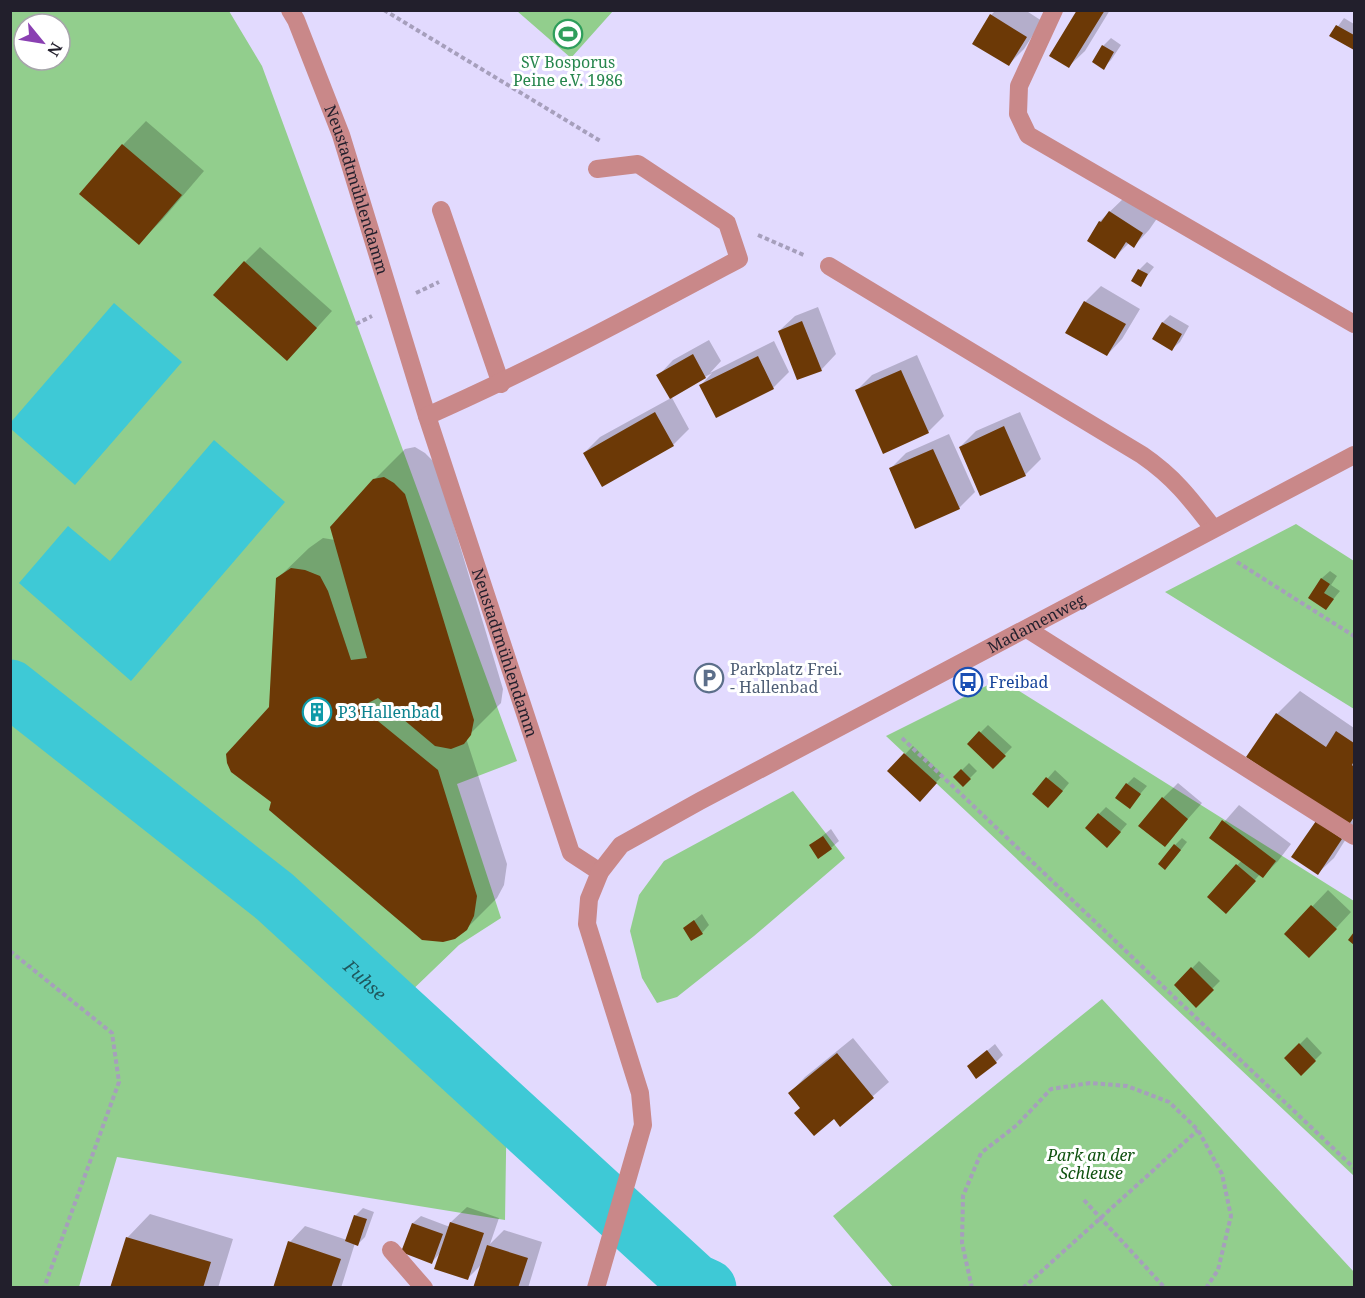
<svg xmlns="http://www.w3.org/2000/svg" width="1365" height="1298" viewBox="0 0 1365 1298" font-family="'Noto Serif',serif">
<rect width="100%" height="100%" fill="#e2dafe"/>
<path fill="#92ce8d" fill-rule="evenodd" d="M 10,11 L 229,11 L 262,66 L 517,761 L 457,784 L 501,918 L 459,945 L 404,998 L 507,1090 L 505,1220 L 117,1157 L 79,1287 L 11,1287 ZM 24,24 L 60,24 L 60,60 L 24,60 Z
M 517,11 L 613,11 L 571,58 Z
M 1296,524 L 1354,561 L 1354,709 L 1165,592 Z
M 1000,679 L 1354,901 L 1354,1176 L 886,736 Z
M 793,791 L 845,858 L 754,936 L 677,997 L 657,1003 L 642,978 L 630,931 L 639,895 L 664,861 Z
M 1102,999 L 1354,1272 L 1354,1287 L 893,1287 L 833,1216 Z"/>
<path fill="#3ec9d6" d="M 114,303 L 182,362 L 75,485 L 11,429 L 11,422 Z
M 214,440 L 285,502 L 131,681 L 19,583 L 68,526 L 110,561 Z"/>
<path fill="#0003" d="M 996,10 L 1025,10 L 1042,21 L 1024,49 L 1009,64 L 991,15 Z
M 1079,10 L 1110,10 L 1085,51 L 1069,66 Z
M 1344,18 L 1354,24 L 1354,48 L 1331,36 Z
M 1111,38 L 1121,45 L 1111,60 L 1103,68 L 1094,61 L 1103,46 Z
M 146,121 L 204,171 L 162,220 L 139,243 L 81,194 L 123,145 Z
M 1125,197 L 1158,217 L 1149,230 L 1134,246 L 1129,243 L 1115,257 L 1089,240 L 1100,221 Z
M 260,247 L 332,311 L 302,344 L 245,262 Z
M 1147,262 L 1154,267 L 1140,285 L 1139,270 Z
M 1101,286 L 1140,309 L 1122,339 L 1107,355 L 1085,302 Z
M 818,307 L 836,354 L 821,370 L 779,331 L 795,316 Z
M 1170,315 L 1189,326 L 1180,342 L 1172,349 L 1154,338 L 1163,322 Z
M 709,340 L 721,361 L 710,373 L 774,341 L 789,372 L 773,388 L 701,385 L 712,373 L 671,396 L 689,429 L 673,445 L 602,485 L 584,453 L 600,437 L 671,398 L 658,376 L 673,360 Z
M 917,355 L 944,416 L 928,432 L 857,390 L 872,375 Z
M 1020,412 L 1041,459 L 1025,475 L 960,447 L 976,431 Z
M 949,434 L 975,492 L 959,508 L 891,468 L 906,453 Z
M 415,447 L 425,453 L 435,463 L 439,476 L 503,689 L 501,703 L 466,738 L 507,864 L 504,885 L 497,898 L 466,929 L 273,801 L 270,707 L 278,578 L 309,548 L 323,538 L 335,540 L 374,480 L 405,449 Z
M 1330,571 L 1337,576 L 1331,585 L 1340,591 L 1326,608 L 1310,598 L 1322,578 Z
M 1300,691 L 1354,728 L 1354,818 L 1352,820 L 1354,821 L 1354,826 L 1334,858 L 1318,873 L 1317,822 L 1277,714 Z
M 988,725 L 1012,747 L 993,767 L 969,744 Z
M 913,746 L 943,775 L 927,792 L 889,771 Z
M 969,763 L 977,771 L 963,785 L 955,777 Z
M 1055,770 L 1069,783 L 1056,799 L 1034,794 Z
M 1134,777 L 1147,786 L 1129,807 L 1127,784 Z
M 1178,783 L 1202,803 L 1165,845 L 1163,798 Z
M 1239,805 L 1291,844 L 1278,861 L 1263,876 L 1260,874 L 1234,905 L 1209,897 L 1242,860 L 1211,837 Z
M 1106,807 L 1127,824 L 1115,838 L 1099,814 Z
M 831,829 L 839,841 L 831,848 L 811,845 Z
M 1182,838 L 1187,842 L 1173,860 L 1175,845 Z
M 1328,890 L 1351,912 L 1325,940 L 1286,934 Z
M 702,914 L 709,925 L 702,933 L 685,928 Z
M 1199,961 L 1220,981 L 1196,1005 L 1176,985 Z
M 1307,1037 L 1322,1053 L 1301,1074 L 1286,1058 Z
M 853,1038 L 889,1082 L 840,1125 L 834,1117 L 802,1108 L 790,1093 L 805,1077 Z
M 995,1044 L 1003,1055 L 996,1062 L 969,1066 Z
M 467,1207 L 499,1218 L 490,1244 L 504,1230 L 542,1242 L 528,1288 L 474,1288 L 482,1264 L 468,1278 L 440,1253 L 432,1262 L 403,1251 L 413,1223 L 421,1216 L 450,1227 L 451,1222 Z
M 363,1208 L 374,1212 L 365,1237 L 358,1244 L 355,1243 L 341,1288 L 274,1288 L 290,1242 L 305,1226 L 347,1240 L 355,1216 Z
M 150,1214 L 233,1239 L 218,1288 L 112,1288 L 127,1238 Z"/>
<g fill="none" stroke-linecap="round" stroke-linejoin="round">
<path stroke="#3ec9d6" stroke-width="57" id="s1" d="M 10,688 L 275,897 L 695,1282 L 708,1288"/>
</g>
<path fill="#6c3906" d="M 1077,10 L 1105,10 L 1069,68 L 1049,56 Z
M 990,14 L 1027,37 L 1009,66 L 972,44 Z
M 1336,25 L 1354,35 L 1354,50 L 1329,36 Z
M 1102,45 L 1114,52 L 1104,70 L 1092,62 Z
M 122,144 L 182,195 L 139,245 L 79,194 Z
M 1109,211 L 1143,233 L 1134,248 L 1126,242 L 1115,259 L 1087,241 L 1099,221 L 1101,222 Z
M 244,261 L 317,328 L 287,361 L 213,295 Z
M 1138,269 L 1148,274 L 1141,287 L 1131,281 Z
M 1084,301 L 1126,324 L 1107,356 L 1065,333 Z
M 802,321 L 822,371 L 797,380 L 778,331 Z
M 1162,322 L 1182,334 L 1172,351 L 1152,339 Z
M 693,354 L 706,378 L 670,399 L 656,375 Z
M 758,356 L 774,389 L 716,418 L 699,385 Z
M 901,370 L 929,433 L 883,454 L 855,390 Z
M 655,412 L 674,446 L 602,487 L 583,453 Z
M 1004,426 L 1026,476 L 980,496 L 959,447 Z
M 933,449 L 960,509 L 915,529 L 889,468 Z
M 384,477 L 394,483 L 405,494 L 409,507 L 474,720 L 471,735 L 464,744 L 451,749 L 435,746 L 378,698 L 364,705 L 373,717 L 438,770 L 477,896 L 474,916 L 467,930 L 455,939 L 443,942 L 422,940 L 269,810 L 271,802 L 231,772 L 227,763 L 226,754 L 269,707 L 276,578 L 291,568 L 305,570 L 320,576 L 328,591 L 351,660 L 367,658 L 330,527 L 373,479 Z
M 1321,578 L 1330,584 L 1324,593 L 1334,599 L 1326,610 L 1308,598 Z
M 1276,713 L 1326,747 L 1336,731 L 1354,743 L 1354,761 L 1352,765 L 1354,767 L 1354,817 L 1348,826 L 1246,757 Z
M 979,731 L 1006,756 L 993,769 L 967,744 Z
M 904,753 L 937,783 L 920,802 L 887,771 Z
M 961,769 L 971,779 L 963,787 L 953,777 Z
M 1046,777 L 1063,791 L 1048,808 L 1032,794 Z
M 1126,783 L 1141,794 L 1130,809 L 1115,798 Z
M 1162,797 L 1188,819 L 1165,847 L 1138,826 Z
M 1098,813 L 1121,832 L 1107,848 L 1085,828 Z
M 1222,820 L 1276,861 L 1263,878 L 1209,838 Z
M 1316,821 L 1342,839 L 1318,875 L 1291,857 Z
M 823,836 L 832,849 L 818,859 L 809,845 Z
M 1174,844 L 1181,850 L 1165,870 L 1158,864 Z
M 1236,864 L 1256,881 L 1226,914 L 1207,897 Z
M 1311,905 L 1337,929 L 1309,958 L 1284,934 Z
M 694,920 L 703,934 L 691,941 L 683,928 Z
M 1354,932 L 1354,945 L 1348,940 Z
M 1191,967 L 1214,990 L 1196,1008 L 1174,985 Z
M 1299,1043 L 1316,1061 L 1301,1076 L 1284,1058 Z
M 987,1050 L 997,1063 L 976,1079 L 967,1066 Z
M 837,1053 L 874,1098 L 840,1127 L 834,1119 L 814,1136 L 794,1113 L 800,1108 L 788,1093 Z
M 354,1215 L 367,1219 L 358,1246 L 345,1241 Z
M 450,1222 L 484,1233 L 468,1280 L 434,1269 Z
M 412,1223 L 443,1234 L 432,1264 L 401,1252 Z
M 126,1237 L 211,1262 L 203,1288 L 110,1288 Z
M 288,1241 L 341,1259 L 331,1288 L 273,1288 Z
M 487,1245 L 528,1258 L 518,1288 L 473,1288 Z"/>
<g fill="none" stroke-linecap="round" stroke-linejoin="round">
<path stroke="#a69fbc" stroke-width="4" stroke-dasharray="4.5 3" stroke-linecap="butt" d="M 384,10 L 602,142
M 758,235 L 806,256
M 416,293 L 439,282
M 356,324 L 372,316
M 1237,562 L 1354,636
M 902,738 L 1354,1168
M 10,951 L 112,1033 L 119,1082 L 44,1288
M 1084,1200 L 1165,1288
M 972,1288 L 962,1243 L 963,1196 L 981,1153 L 1017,1125 L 1051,1089 L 1090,1083 L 1127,1086 L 1169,1102 L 1198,1130 L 1222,1174 L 1231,1216 L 1218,1270 L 1206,1288
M 1023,1288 L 1198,1130"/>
<g stroke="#c98889" stroke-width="18">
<path id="s2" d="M 290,10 L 296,20 L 341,135 L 427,416 L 571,853 L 600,872"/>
<path d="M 1054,10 L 1019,86 L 1018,114 L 1028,135 L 1354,324"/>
<path d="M 441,210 L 501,384"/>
<path d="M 829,266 L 1142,455 C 1174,477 1190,498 1213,528"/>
<path d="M 427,416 C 534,369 636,314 739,259 L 727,223 L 638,164 L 597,169"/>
<path d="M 1027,629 L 1354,836"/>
<path d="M 391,1250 L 424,1288"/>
<path id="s3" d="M 596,1288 L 643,1125 L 640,1093 L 587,924 L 589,899 L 600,872 L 621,845 L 700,801 L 1354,455"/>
</g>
</g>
<defs>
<g id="stadium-ring" transform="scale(1.5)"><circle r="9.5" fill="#fff" stroke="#2e9e5b" stroke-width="1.5"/><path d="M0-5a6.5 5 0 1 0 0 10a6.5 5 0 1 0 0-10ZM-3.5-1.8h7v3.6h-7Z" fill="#2e9e5b"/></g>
<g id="parking-ring" transform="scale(1.5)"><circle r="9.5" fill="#fff" stroke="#5c6f8a" stroke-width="1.5"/><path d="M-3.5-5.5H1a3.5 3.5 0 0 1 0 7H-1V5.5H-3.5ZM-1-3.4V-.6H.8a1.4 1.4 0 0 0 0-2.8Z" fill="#5c6f8a"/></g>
<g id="bus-ring" transform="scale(1.5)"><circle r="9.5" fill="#fff" stroke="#1a4fb4" stroke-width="1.5"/><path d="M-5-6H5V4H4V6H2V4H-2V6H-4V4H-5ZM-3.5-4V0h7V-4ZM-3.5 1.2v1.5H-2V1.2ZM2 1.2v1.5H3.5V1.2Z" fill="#1a4fb4"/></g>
<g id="building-ring" transform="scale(1.5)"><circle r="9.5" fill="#fff" stroke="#0f9aa8" stroke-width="1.5"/><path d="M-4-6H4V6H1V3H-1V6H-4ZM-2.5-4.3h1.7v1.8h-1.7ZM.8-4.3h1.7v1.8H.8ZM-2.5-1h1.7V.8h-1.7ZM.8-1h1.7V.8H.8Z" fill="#0f9aa8"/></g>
</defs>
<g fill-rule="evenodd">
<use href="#stadium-ring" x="568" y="34"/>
<use href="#parking-ring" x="709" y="678"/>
<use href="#bus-ring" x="968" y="682"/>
<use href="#building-ring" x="317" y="712"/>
</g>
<g text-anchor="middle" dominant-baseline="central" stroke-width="6" stroke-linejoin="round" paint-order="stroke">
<g font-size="16" fill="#27864d" stroke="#fff">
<text x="568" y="62">SV Bosporus<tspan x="568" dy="18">Peine e.V. 1986</tspan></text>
</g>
<g font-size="16" fill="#221f2c" stroke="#fff">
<text stroke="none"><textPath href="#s2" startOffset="192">Neustadtmühlendamm</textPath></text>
<text stroke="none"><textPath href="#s3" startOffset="938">Madamenweg</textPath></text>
<text stroke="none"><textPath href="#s2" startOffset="678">Neustadtmühlendamm</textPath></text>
</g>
<g font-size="16" fill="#4e5e75" stroke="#fff" text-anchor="start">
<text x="730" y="669">Parkplatz Frei.<tspan x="730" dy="18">- Hallenbad</tspan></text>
</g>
<g font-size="16" fill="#164399" stroke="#fff" text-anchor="start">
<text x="989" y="682">Freibad</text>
</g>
<g font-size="16" fill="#0d838f" stroke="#fff" text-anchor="start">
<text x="338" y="712">P3 Hallenbad</text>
</g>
<g font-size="16" font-style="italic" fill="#105210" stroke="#fff">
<text x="1091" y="1155">Park an der<tspan x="1091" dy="18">Schleuse</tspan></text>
</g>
<g font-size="18" font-style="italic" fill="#1f585d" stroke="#fff">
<text stroke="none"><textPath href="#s1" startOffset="460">Fuhse</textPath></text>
</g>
</g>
<rect width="1365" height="1298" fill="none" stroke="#221f2c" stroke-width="24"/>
<g transform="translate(42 42) rotate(120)"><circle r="28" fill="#ffffff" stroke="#a7a5ab" stroke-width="1.5"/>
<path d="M0-4.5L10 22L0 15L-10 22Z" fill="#8a40b2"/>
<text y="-9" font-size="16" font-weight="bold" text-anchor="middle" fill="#221f2c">N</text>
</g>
</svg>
